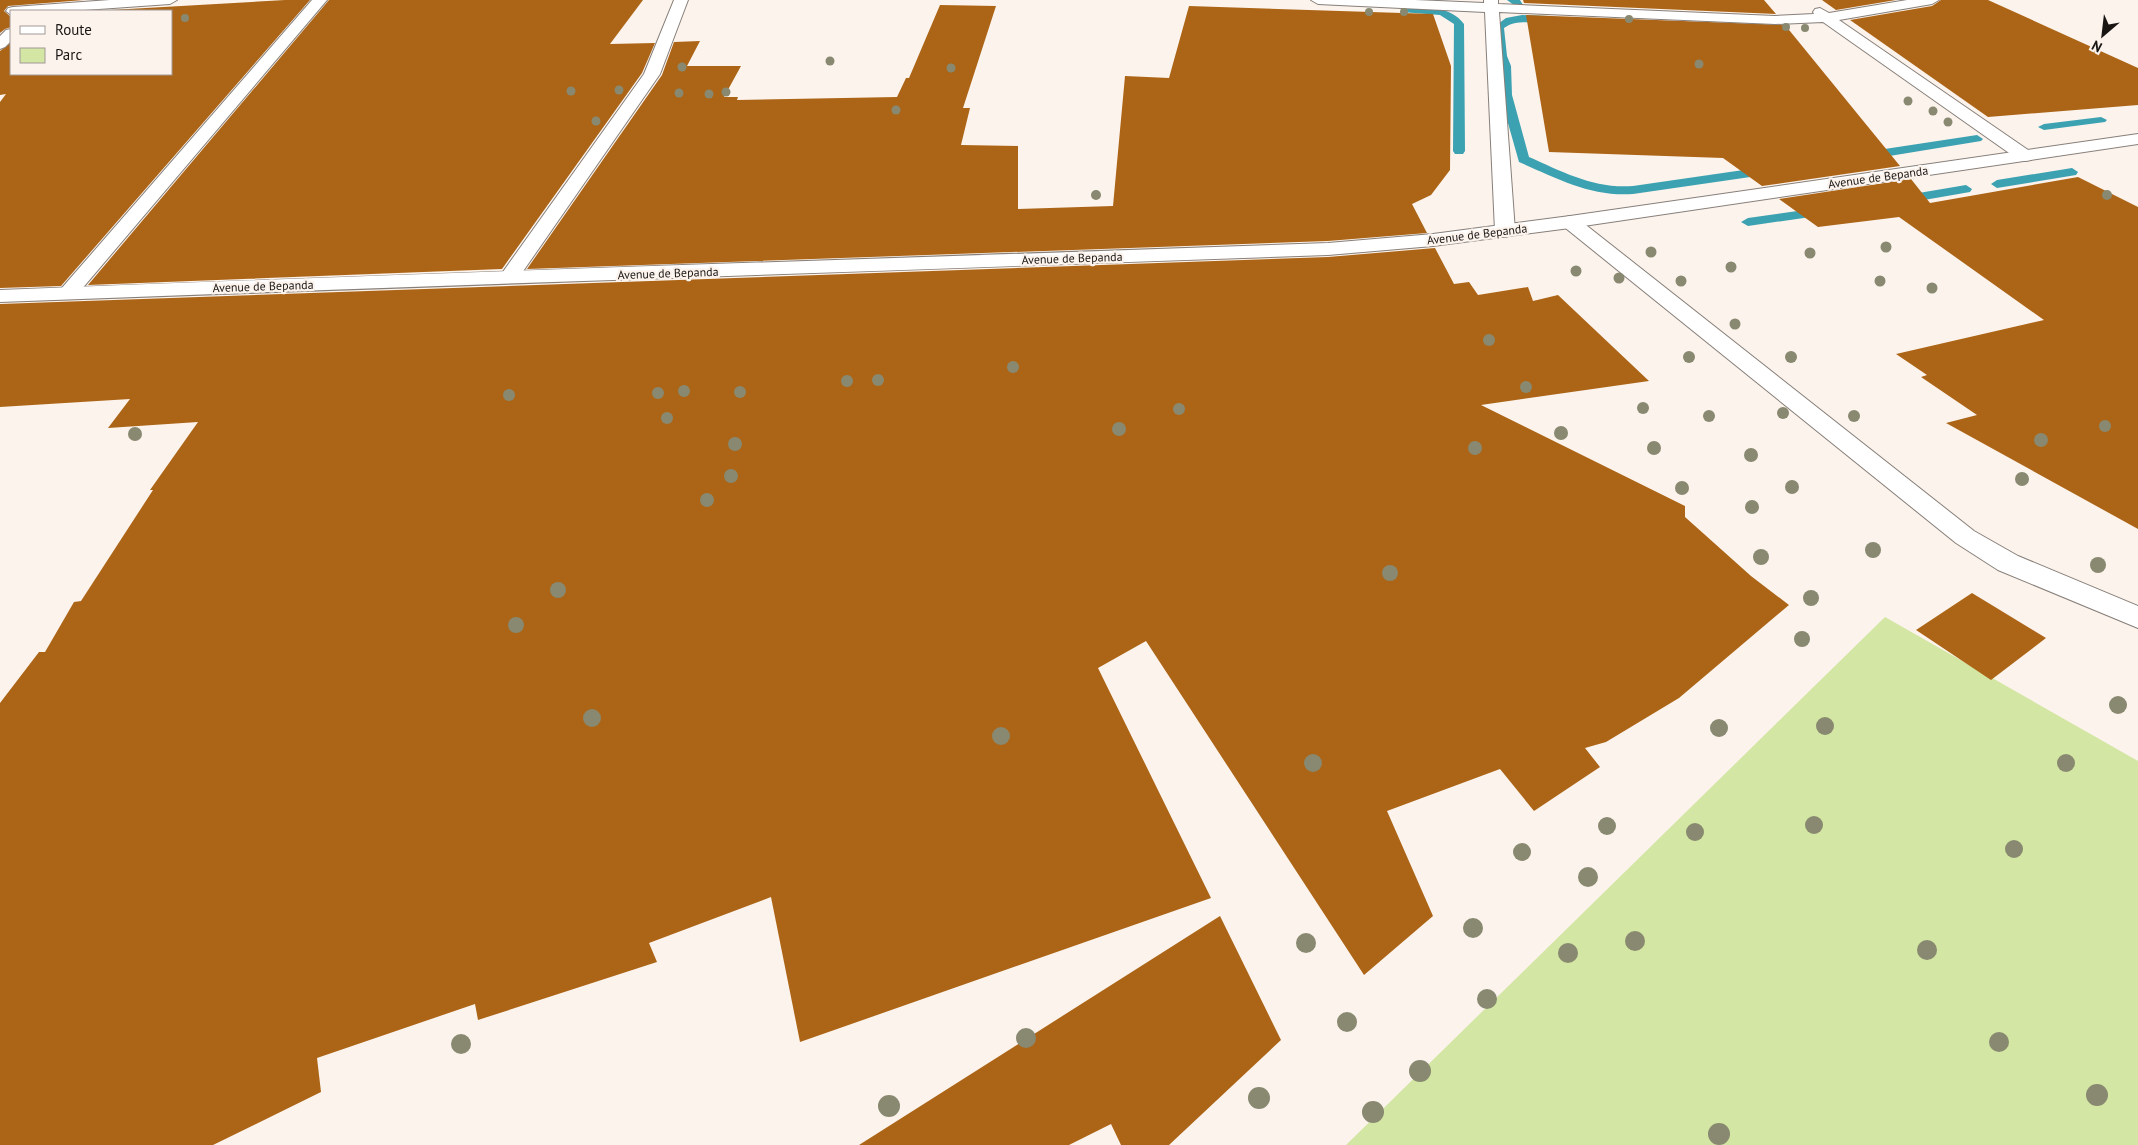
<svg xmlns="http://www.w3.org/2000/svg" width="2138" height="1145" viewBox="0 0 2138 1145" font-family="'PT Sans',sans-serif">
<rect width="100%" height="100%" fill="#fcf3ed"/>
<path fill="#d3e6a3" d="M 1885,617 L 2138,761 L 2138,1145 L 1346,1145 Z"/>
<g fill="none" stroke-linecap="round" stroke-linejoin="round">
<path fill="#3ca2b1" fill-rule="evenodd" d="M 1507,0 L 1520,0 L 1523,5 L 1518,8 Z
M 1404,7 C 1425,8 1450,5 1464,24 L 1465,151 L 1463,154 L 1455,154 L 1453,151 L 1454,24 L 1440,15 L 1401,12 L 1401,8 Z
M 1522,15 L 1549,16 L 1554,19 C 1544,28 1520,16 1504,28 L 1507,56 L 1511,66 L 1512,95 L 1529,157 C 1563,172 1594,189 1633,186 L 1771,166 L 1777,170 L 1771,174 L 1633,194 C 1591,197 1556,178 1519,162 L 1500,95 L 1501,66 L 1497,56 L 1494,27 L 1506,18 Z
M 2101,117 L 2107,120 L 2105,122 L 2044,130 L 2038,127 L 2044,124 Z
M 1977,135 L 1983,139 L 1981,141 L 1865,160 L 1859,156 L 1865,152 Z
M 2072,168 L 2078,172 L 2076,175 L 1997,188 L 1991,184 L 1997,180 Z
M 1966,185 L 1972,189 L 1970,192 L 1901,204 L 1895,200 L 1901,196 Z
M 1826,207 L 1832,211 L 1831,214 L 1748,226 L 1741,222 L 1748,218 Z"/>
</g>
<path fill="#ac6516" d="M 0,0 L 84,0 L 8,6 L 4,11 L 11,17 L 11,27 L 5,29 L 0,33 Z
M 285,0 L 310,0 L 61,286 L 0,288 L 0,102 L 6,94 L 0,95 L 0,51 L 11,43 L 11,74 L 171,74 L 171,11 L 93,11 Z
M 329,0 L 643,0 L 610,44 L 655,43 L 642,73 L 502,269 L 88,285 Z
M 1523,0 L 1764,0 L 1776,14 L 1524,3 Z
M 1822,0 L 1896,0 L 1836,10 Z
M 1941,0 L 1988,0 L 2138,68 L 2138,105 L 1988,117 L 1850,20 L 1932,6 Z
M 940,5 L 996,6 L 963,108 L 970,108 L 961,145 L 1018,146 L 1018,209 L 1113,206 L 1125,76 L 1169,78 L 1189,6 L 1433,14 L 1451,66 L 1450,170 L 1431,195 L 1412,204 L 1427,233 L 1328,241 L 527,269 L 662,75 L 674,42 L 700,41 L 687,66 L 741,66 L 724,97 L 738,97 L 737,100 L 897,97 L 906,78 L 909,78 Z
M 1526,15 L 1785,25 L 1900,166 L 1762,186 L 1723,158 L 1549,152 Z
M 2078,177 L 2138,207 L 2138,529 L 1946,423 L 1977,415 L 1921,377 L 1927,375 L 1896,354 L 2044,320 L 1899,217 L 1818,227 L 1779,199 L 1911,179 L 1930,203 Z
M 1435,248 L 1454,284 L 1469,282 L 1478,295 L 1528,287 L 1533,301 L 1558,295 L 1649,381 L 1481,405 L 1685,506 L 1685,517 L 1751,576 L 1789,605 L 1679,698 L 1606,742 L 1585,748 L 1600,767 L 1534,811 L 1500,769 L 1387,811 L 1433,916 L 1364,975 L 1146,641 L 1098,668 L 1211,898 L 800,1042 L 771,897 L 649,943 L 657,962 L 478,1020 L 475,1004 L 317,1058 L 321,1092 L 213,1145 L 0,1145 L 0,703 L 39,652 L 45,652 L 74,602 L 81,601 L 153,490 L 150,490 L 198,422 L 108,428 L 130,399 L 0,407 L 0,304 L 1328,257 Z
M 1972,593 L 2046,638 L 1991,680 L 1916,630 Z
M 1220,916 L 1281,1040 L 1169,1145 L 1121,1145 L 1111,1124 L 1069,1145 L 859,1145 Z"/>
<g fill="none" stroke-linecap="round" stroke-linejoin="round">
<g stroke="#877f79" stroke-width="2">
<path id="service" d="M 1570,216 L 1577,218 L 1974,531 L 2018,556 L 2138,606 L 2138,628 L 1998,570 L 1956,543 L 1563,226 L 1560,222 L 1563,218 Z"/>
</g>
<g stroke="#877f79" stroke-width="2">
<path id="minor" d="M 110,0 L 177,0 L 170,4 L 70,11 L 11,11 L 11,15 L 6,11 L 8,8 L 13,7 Z
M 312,0 L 327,0 L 75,297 L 68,299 L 61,297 L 58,293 L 61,289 Z
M 674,0 L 688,0 L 660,74 L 517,280 L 510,282 L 503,280 L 500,276 L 644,74 Z
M 1311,0 L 1415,0 L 1484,3 L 1484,0 L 1498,0 L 1498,4 L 1775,16 L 1814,14 L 1813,12 L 1815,9 L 1820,8 L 1829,13 L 1907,0 L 1939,0 L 1932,4 L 1839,20 L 2031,152 L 2034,156 L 2031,160 L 2025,161 L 2019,160 L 1823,22 L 1775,24 L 1499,12 L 1515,231 L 1512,235 L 1505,237 L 1498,235 L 1495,231 L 1485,12 L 1318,4 Z
M 11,29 L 11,41 L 5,47 L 0,49 L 0,36 L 6,30 Z"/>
</g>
<g stroke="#877f79" stroke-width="2">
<path id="secondary" d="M 2138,134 L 2138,144 L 1570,228 L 1433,246 L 1328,255 C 885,271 443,285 0,302 L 0,290 C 443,272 885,259 1328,243 L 1433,234 L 1570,216 Z"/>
</g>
<use href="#service" fill="#fff" fill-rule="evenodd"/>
<use href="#minor" fill="#fff" fill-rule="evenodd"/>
<use href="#secondary" fill="#fff" fill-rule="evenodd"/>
</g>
<g fill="#888970">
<circle cx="1369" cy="12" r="4"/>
<circle cx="1404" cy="12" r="4"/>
<circle cx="185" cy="18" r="4"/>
<circle cx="1629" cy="19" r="4"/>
<circle cx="1786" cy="27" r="4"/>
<circle cx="1805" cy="28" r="4"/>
<circle cx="830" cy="61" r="4.5"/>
<circle cx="1699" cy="64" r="4.5"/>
<circle cx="682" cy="67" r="4.5"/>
<circle cx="951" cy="68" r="4.5"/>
<circle cx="619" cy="90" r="4.5"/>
<circle cx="571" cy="91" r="4.5"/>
<circle cx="726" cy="92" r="4.5"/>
<circle cx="679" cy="93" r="4.5"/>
<circle cx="709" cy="94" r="4.5"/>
<circle cx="1908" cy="101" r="4.5"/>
<circle cx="896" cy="110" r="4.5"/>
<circle cx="1933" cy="111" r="4.5"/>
<circle cx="596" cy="121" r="4.5"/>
<circle cx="1948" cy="122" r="4.5"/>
<circle cx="1096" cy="195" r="5"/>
<circle cx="2107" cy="195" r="5"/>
<circle cx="1886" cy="247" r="5.5"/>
<circle cx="1651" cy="252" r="5.5"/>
<circle cx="1810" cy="253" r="5.5"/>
<circle cx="1731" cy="267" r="5.5"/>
<circle cx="1576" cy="271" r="5.5"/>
<circle cx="1619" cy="278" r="5.5"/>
<circle cx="1681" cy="281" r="5.5"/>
<circle cx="1880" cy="281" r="5.5"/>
<circle cx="1932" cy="288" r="5.5"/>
<circle cx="1735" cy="324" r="5.5"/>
<circle cx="1489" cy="340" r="6"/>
<circle cx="1689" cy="357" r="6"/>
<circle cx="1791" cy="357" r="6"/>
<circle cx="1013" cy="367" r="6"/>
<circle cx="878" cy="380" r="6"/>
<circle cx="847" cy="381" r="6"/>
<circle cx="1526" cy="387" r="6"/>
<circle cx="684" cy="391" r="6"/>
<circle cx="740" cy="392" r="6"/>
<circle cx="658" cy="393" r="6"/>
<circle cx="509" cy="395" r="6"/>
<circle cx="1643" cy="408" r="6"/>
<circle cx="1179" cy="409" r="6"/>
<circle cx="1783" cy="413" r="6"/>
<circle cx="1709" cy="416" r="6"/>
<circle cx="1854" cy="416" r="6"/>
<circle cx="667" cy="418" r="6"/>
<circle cx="2105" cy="426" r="6"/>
<circle cx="1119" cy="429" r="7"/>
<circle cx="1561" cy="433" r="7"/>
<circle cx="135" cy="434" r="7"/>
<circle cx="2041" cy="440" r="7"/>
<circle cx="735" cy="444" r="7"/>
<circle cx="1475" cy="448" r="7"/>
<circle cx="1654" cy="448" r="7"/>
<circle cx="1751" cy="455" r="7"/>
<circle cx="731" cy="476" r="7"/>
<circle cx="2022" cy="479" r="7"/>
<circle cx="1792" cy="487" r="7"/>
<circle cx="1682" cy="488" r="7"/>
<circle cx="707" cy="500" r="7"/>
<circle cx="1752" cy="507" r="7"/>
<circle cx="1873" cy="550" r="8"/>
<circle cx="1761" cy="557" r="8"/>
<circle cx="2098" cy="565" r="8"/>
<circle cx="1390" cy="573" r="8"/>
<circle cx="558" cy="590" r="8"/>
<circle cx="1811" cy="598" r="8"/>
<circle cx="516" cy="625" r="8"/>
<circle cx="1802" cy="639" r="8"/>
<circle cx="2118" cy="705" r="9"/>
<circle cx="592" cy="718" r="9"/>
<circle cx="1825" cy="726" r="9"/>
<circle cx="1719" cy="728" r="9"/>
<circle cx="1001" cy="736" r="9"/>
<circle cx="1313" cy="763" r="9"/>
<circle cx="2066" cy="763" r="9"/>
<circle cx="1814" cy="825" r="9"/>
<circle cx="1607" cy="826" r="9"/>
<circle cx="1695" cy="832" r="9"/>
<circle cx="2014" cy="849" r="9"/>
<circle cx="1522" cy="852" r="9"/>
<circle cx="1588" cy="877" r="10"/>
<circle cx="1473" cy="928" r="10"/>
<circle cx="1635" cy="941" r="10"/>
<circle cx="1306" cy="943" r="10"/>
<circle cx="1927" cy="950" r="10"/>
<circle cx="1568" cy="953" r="10"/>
<circle cx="1487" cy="999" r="10"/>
<circle cx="1347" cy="1022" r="10"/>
<circle cx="1026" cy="1038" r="10"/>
<circle cx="1999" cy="1042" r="10"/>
<circle cx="461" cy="1044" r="10"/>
<circle cx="1420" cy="1071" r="11"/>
<circle cx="2097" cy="1095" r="11"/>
<circle cx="1259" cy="1098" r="11"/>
<circle cx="889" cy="1106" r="11"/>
<circle cx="1373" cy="1112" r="11"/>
<circle cx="1719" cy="1134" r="11"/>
</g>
<g text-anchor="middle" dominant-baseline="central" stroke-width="4.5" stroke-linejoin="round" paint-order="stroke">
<g font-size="12" fill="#181513" stroke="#fcf3ed">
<text transform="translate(1878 177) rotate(-8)">Avenue de Bepanda</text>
<text transform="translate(1477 234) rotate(-7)">Avenue de Bepanda</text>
<text transform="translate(1072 258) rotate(-2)">Avenue de Bepanda</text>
<text transform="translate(668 273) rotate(-2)">Avenue de Bepanda</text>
<text transform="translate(263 286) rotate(-2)">Avenue de Bepanda</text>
</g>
</g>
<rect x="10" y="10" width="162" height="65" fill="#fcf3ed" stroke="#a19a96"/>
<rect x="20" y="26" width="25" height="8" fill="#ffffff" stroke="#a19a96"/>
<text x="55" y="35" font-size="15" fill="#181513">Route</text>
<rect x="20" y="48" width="25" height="15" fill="#d3e6a3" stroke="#a19a96"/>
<text x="55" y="60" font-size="15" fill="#181513">Parc</text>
<g transform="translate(2103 35) rotate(208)" stroke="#fcf3ed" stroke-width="4" paint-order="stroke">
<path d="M0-4L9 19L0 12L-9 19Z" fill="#181513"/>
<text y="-8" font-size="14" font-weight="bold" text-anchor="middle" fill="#181513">N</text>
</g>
</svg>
